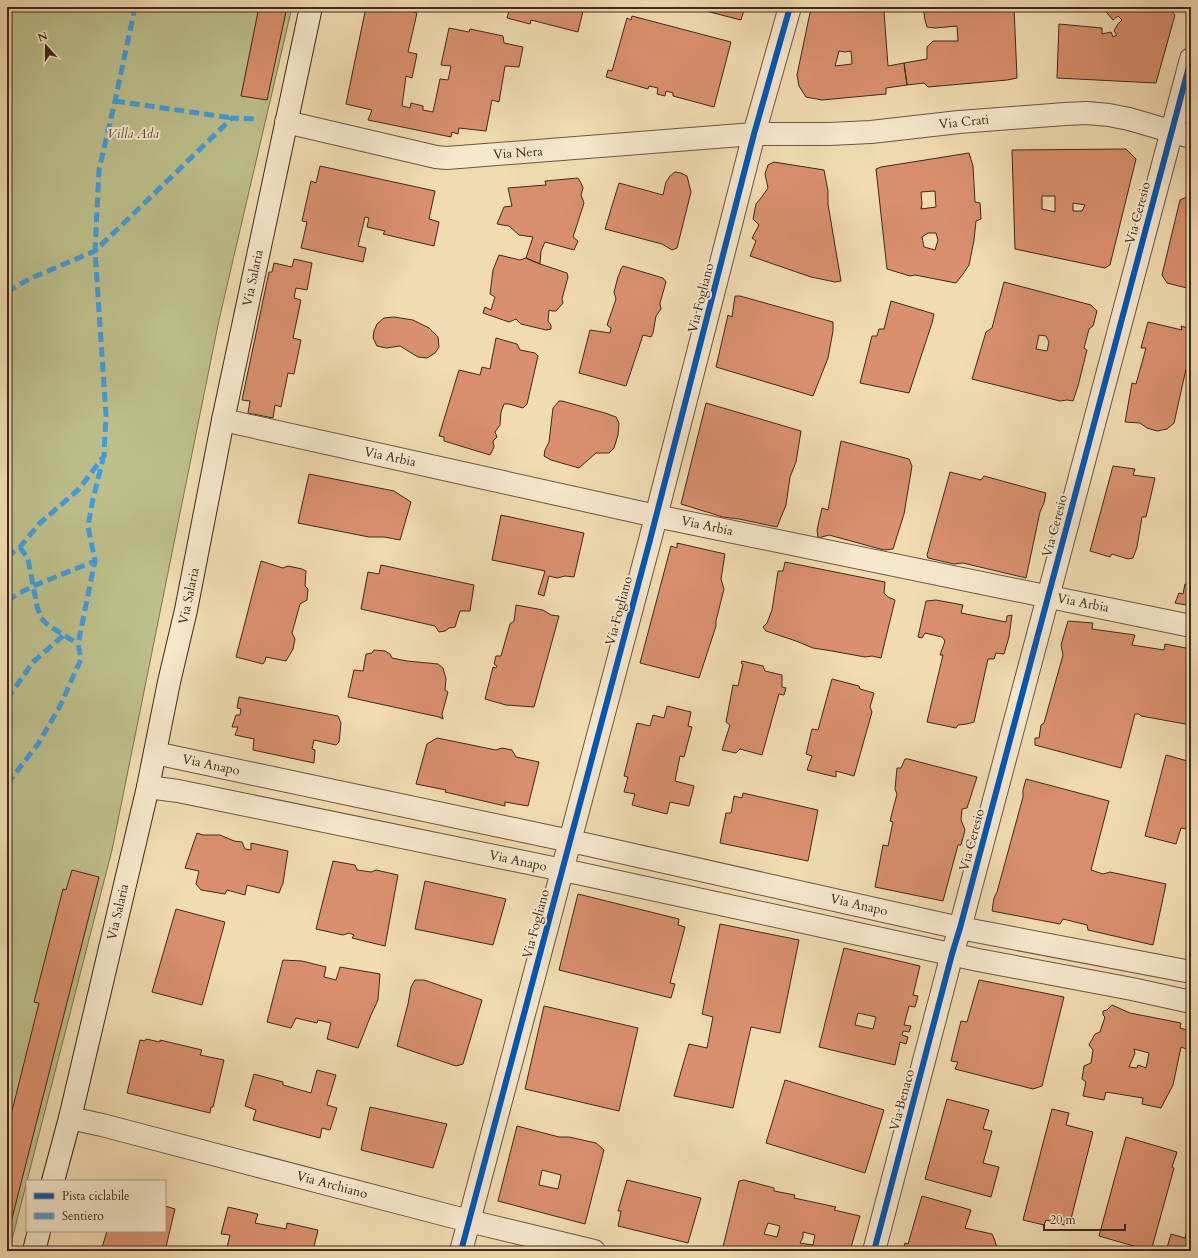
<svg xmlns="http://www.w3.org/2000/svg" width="1198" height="1258" viewBox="0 0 1198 1258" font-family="Cardo,serif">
<rect width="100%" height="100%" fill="#f1dcb2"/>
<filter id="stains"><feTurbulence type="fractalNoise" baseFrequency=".005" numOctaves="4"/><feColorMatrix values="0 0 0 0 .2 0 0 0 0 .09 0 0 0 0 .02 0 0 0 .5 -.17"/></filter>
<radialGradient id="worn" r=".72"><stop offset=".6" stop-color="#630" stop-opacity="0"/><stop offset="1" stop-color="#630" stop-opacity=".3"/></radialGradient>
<path fill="#bdbf8a" stroke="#7e7452" d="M 7,7 L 292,7 L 219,320 L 112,850 L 9,1251 L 7,1251 Z"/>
<path fill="#da906e" stroke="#3f281b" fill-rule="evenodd" d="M 259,7 L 287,7 L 267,100 L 241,96 Z
M 366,7 L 399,7 L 417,13 L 408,52 L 417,54 L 412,78 L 406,76 L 402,106 L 410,108 L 411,103 L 423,106 L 423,110 L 433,112 L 440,79 L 448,80 L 451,66 L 441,65 L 449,28 L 469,32 L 470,29 L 503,36 L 504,43 L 523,47 L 519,67 L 505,66 L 499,102 L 492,100 L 486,131 L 459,128 L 458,134 L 452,132 L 451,137 L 368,120 L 372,110 L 346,104 Z
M 510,7 L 584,7 L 578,32 L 531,20 L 530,24 L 507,18 Z
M 690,7 L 745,7 L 741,20 Z
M 813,7 L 879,7 L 879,10 L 884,12 L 888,66 L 904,63 L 907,85 L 886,88 L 886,94 L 822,100 L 806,97 L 799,86 L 797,75 L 811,8 ZM 839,51 L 845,52 L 851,51 L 852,64 L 835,66 Z
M 923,7 L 1014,7 L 1017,78 L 1007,80 L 928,87 L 924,83 L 907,85 L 904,63 L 927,59 L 927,47 L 933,41 L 958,41 L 957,26 L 935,28 L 927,27 L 925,20 Z
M 1102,7 L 1168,7 L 1175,15 L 1156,83 L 1057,78 L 1059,24 L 1102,28 L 1102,34 L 1111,32 L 1113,37 L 1117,35 L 1114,31 L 1118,24 L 1122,20 L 1118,16 L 1113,20 Z
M 632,16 L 731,42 L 714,107 L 673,96 L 673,93 L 666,91 L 665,96 L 657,94 L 658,88 L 649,86 L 648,89 L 606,77 L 608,70 L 612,71 L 627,18 L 631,20 Z
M 1126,149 L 1136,159 L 1110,265 L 1105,268 L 1015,249 L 1012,150 ZM 1042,196 L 1055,196 L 1055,212 L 1042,209 ZM 1073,203 L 1085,205 L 1082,211 L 1073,211 Z
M 969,153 L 973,166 L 975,202 L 980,203 L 981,219 L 976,221 L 974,240 L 969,265 L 963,274 L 956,283 L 915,275 L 910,276 L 887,269 L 876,169 L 881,167 ZM 935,191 L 936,207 L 921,209 L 922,204 L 921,192 ZM 928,233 L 936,233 L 938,240 L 935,250 L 924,247 L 922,237 Z
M 774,162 L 824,170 L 828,191 L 828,204 L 841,281 L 835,282 L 811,277 L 750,256 L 756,241 L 752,238 L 759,225 L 753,219 L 756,204 L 761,198 L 768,188 L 765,174 L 768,165 Z
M 320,166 L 435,191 L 429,219 L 439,222 L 434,246 L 383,234 L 385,231 L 367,227 L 369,218 L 365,217 L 358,246 L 366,248 L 363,262 L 301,248 L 307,222 L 302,221 L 311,181 L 316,183 Z
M 675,172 L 681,173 L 687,176 L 691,192 L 677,248 L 672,250 L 662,244 L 605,229 L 619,183 L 663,195 L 666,182 L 670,176 Z
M 578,178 L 581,183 L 583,188 L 581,195 L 584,203 L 573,237 L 578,241 L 574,250 L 545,242 L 541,251 L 540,264 L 526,258 L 533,237 L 519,235 L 509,226 L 497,224 L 504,207 L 512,206 L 508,188 L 546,185 L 545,181 Z
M 1191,195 L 1191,289 L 1167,283 L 1162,275 L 1180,200 Z
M 499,255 L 520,260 L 526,258 L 540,264 L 567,273 L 568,277 L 562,299 L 563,303 L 556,311 L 552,311 L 549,310 L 548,321 L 551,325 L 551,329 L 546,330 L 521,324 L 516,319 L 509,322 L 483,313 L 485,307 L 491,310 L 495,297 L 490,294 L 493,270 Z
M 294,259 L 312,263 L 307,290 L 296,288 L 294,298 L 301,300 L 293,338 L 301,340 L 294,374 L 288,373 L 281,407 L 275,405 L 273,418 L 248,413 L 250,401 L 242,400 L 269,272 L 272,272 L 274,263 L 292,267 Z
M 623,266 L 663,278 L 666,282 L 660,303 L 661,309 L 656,316 L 653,333 L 651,337 L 643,335 L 626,386 L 579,373 L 590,330 L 610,333 L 611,328 L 607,325 L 616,299 L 614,292 L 618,277 L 621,269 Z
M 1004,282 L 1091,305 L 1097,311 L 1093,326 L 1089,329 L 1084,348 L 1087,350 L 1078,386 L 1073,401 L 1067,400 L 1060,401 L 972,379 L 986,332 L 992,328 ZM 1039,335 L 1046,336 L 1049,342 L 1047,351 L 1036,349 Z
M 735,296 L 740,296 L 833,322 L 833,331 L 828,358 L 813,396 L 716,367 L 728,315 L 732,317 Z
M 891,301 L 934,314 L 932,323 L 909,393 L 860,383 L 872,336 L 877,336 L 879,329 L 884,329 Z
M 394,317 L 413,320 L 429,328 L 438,337 L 439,347 L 435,353 L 427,358 L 418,357 L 400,346 L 386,348 L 377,346 L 373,338 L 374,331 L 377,324 L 384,318 Z
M 1148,322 L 1182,330 L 1181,326 L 1191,329 L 1191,370 L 1186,369 L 1174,423 L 1167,429 L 1157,431 L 1147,428 L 1140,423 L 1125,422 L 1132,383 L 1136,384 L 1146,348 L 1141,348 Z
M 496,338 L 517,344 L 520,350 L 535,353 L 538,356 L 527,404 L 523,408 L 509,404 L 504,404 L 501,412 L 500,425 L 495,432 L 497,437 L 493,441 L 494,447 L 490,455 L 444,441 L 444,437 L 439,436 L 459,370 L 480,375 L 482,367 L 490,369 Z
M 559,401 L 562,401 L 605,413 L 616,417 L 619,423 L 618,435 L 614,448 L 609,453 L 596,453 L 579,468 L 551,460 L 544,456 L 545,450 L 549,442 L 553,408 Z
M 706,403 L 801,431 L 796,462 L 790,477 L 786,505 L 777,527 L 739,519 L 723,517 L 681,504 Z
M 841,441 L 909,459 L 912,466 L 904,514 L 893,549 L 884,550 L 829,535 L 818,538 L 817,530 L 822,508 L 828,510 Z
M 1113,466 L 1135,469 L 1133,475 L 1155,478 L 1146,517 L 1142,517 L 1137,547 L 1133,558 L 1128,559 L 1112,554 L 1110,557 L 1090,551 Z
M 950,472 L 981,480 L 984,476 L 1046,493 L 1044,503 L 1040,512 L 1026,578 L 963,563 L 954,564 L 928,558 L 927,555 Z
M 309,474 L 394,491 L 411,502 L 400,540 L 384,537 L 369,537 L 298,523 Z
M 501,515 L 584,533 L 574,577 L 565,576 L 557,578 L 549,576 L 544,596 L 538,594 L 545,571 L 492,560 Z
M 677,543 L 725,554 L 721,579 L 724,589 L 716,621 L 716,626 L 699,678 L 640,663 L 671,546 L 677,548 Z
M 261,561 L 283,568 L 288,566 L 302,569 L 306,571 L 305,586 L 308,589 L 307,600 L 300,604 L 292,633 L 295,639 L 293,649 L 286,661 L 266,657 L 265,661 L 263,664 L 236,657 Z
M 785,562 L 885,582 L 884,593 L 888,597 L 895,600 L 881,658 L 872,656 L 865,657 L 832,651 L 813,648 L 796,641 L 766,631 L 763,627 L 767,623 L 772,610 L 778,571 L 783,571 Z
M 381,565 L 474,585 L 470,611 L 460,611 L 455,627 L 449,628 L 445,631 L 439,632 L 435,626 L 361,609 L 368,572 L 379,574 Z
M 1185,584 L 1191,584 L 1191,606 L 1175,603 L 1179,593 L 1183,594 Z
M 936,600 L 963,605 L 961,613 L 1006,622 L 1007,616 L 1012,615 L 1009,637 L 1004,654 L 996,653 L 994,659 L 988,659 L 974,722 L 967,724 L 958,725 L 956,728 L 927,722 L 943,655 L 940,655 L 945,641 L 942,637 L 925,633 L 922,638 L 918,637 L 926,601 Z
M 516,605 L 543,610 L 551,615 L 559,616 L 534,707 L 506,705 L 485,699 L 493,667 L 496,668 L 497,666 L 494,664 L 496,656 L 501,656 L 510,624 L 514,621 Z
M 1068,621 L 1093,623 L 1092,629 L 1135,635 L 1132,645 L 1164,650 L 1165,644 L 1191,649 L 1191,725 L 1141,716 L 1139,714 L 1135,714 L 1121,768 L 1035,745 L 1035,738 L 1039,738 L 1041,725 L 1044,723 L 1063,655 L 1061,645 Z
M 374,650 L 385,651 L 390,654 L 392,658 L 407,661 L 438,664 L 443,668 L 446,679 L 445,690 L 448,692 L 442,714 L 443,719 L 439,717 L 348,697 L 354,670 L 363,671 L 366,654 L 372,653 Z
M 742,661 L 763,666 L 765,671 L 782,675 L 782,687 L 786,688 L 784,695 L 779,694 L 762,755 L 740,749 L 736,753 L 722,750 L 730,725 L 726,722 L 733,685 L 738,686 L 743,664 L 741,663 Z
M 832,679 L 859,686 L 860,689 L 874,693 L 870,707 L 872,712 L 854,776 L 836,771 L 836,777 L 807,770 L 812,756 L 806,754 L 812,729 L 818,730 Z
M 239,697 L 338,716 L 341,723 L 339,742 L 336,745 L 314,740 L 312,749 L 315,750 L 314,763 L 253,750 L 254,739 L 235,735 L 238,727 L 232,727 L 236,715 L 240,715 L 241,709 L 237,708 Z
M 667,706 L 691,712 L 688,726 L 692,727 L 684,757 L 680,756 L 675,781 L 694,786 L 689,806 L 670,802 L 667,814 L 632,805 L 635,794 L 624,792 L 628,777 L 624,776 L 637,723 L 650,726 L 653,715 L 664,718 Z
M 437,738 L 496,750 L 502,748 L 512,750 L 516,757 L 539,762 L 528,806 L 505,802 L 505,806 L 445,792 L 446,790 L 416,784 L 427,744 Z
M 1166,755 L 1191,762 L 1191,830 L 1181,828 L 1176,844 L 1145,836 Z
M 905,759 L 908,759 L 977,777 L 967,808 L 962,809 L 961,820 L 965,830 L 961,845 L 958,845 L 943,901 L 875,887 L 883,845 L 888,846 L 893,822 L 890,821 L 897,794 L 895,789 L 897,768 L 901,768 Z
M 1026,779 L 1109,801 L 1091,870 L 1103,874 L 1110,872 L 1166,884 L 1153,945 L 1088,930 L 1087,925 L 1063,919 L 1060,924 L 992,911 L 994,898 L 997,892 L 1023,797 L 1023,790 Z
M 743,793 L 818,810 L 808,861 L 720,843 L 726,813 L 731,813 L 734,796 L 742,798 Z
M 197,833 L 203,835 L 220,835 L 234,841 L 242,842 L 245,849 L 251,850 L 251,843 L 288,851 L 283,883 L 279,893 L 247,885 L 245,895 L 227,890 L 225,894 L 201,890 L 196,884 L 199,871 L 185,868 Z
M 333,861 L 355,865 L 357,870 L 371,872 L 376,870 L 398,875 L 385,946 L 352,938 L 354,935 L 349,933 L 343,935 L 316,929 Z
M 72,870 L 99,877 L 7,1238 L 7,1141 L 11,1124 L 9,1123 L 39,1003 L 34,1002 L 63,889 L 66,890 Z
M 425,881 L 506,899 L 493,945 L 415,929 Z
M 578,894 L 679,919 L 678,925 L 685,927 L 670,983 L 675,984 L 671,998 L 559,970 Z
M 176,909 L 225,922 L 202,1005 L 152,992 Z
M 720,924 L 799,940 L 780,1033 L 751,1027 L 733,1108 L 674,1096 L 689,1044 L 707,1048 L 713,1017 L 702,1014 Z
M 844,948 L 920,966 L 913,995 L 918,996 L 915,1007 L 909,1006 L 904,1025 L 911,1026 L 909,1032 L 903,1031 L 902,1035 L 908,1037 L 906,1044 L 900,1042 L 895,1065 L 819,1047 ZM 858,1013 L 876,1017 L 873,1029 L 855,1025 Z
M 283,960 L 302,961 L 326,967 L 324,977 L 336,980 L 340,967 L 380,974 L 378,1000 L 371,1015 L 358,1048 L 327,1039 L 331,1023 L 318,1020 L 317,1023 L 296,1018 L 291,1028 L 267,1022 Z
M 415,980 L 424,980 L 482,1000 L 463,1064 L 456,1066 L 397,1046 L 408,1004 L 411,987 Z
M 979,980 L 1064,997 L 1042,1086 L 1033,1089 L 955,1069 L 958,1062 L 951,1061 L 961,1021 L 967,1022 Z
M 1112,1005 L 1130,1013 L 1181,1023 L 1180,1028 L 1191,1031 L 1186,1049 L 1181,1047 L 1173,1085 L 1161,1108 L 1142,1104 L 1143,1098 L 1106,1092 L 1104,1100 L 1083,1096 L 1086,1082 L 1082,1079 L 1084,1066 L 1091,1063 L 1093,1050 L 1089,1045 L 1095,1034 L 1100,1032 L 1105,1017 L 1103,1015 L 1103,1011 L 1107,1010 ZM 1134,1049 L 1149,1053 L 1146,1068 L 1138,1065 L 1137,1068 L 1129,1067 L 1135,1053 Z
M 544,1006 L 638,1028 L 619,1111 L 525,1089 Z
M 146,1039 L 160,1042 L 160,1040 L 202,1050 L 200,1055 L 224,1060 L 213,1107 L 211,1107 L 210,1113 L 127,1093 L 140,1040 L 145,1041 Z
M 317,1070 L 336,1075 L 327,1105 L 337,1108 L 330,1130 L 322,1128 L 320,1138 L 253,1120 L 256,1110 L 245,1106 L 254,1074 L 283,1082 L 283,1085 L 311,1093 Z
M 785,1080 L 884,1110 L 865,1173 L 766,1143 Z
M 947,1099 L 989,1110 L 983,1129 L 992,1131 L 983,1163 L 999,1167 L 991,1197 L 925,1179 Z
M 370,1107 L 447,1124 L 433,1168 L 361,1150 Z
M 1052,1109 L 1069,1113 L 1066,1125 L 1093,1132 L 1071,1219 L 1066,1218 L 1065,1225 L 1046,1220 L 1044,1225 L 1023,1220 Z
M 517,1126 L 559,1137 L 569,1137 L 596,1143 L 604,1150 L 585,1224 L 498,1201 ZM 542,1170 L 561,1175 L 558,1189 L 539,1185 Z
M 1126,1137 L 1177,1152 L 1172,1167 L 1174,1168 L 1151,1251 L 1099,1236 Z
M 627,1180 L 701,1198 L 688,1243 L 618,1226 L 621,1211 L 618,1211 Z
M 744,1180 L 774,1188 L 774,1191 L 795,1195 L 794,1198 L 836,1207 L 834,1210 L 860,1216 L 850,1251 L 722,1251 L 739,1181 ZM 768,1223 L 780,1226 L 777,1237 L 764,1234 ZM 803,1232 L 815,1235 L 813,1245 L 800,1243 L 803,1237 Z
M 922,1196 L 971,1210 L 965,1228 L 992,1234 L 995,1241 L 997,1248 L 996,1251 L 903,1251 L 905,1243 L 908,1244 Z
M 165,1206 L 175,1209 L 165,1251 L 146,1247 L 141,1251 L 101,1251 L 107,1231 L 165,1231 Z
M 228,1207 L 258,1214 L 255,1223 L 286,1229 L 287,1223 L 318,1230 L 313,1251 L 226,1251 L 230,1235 L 221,1234 Z
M 1191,1215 L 1191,1242 L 1188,1251 L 1166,1251 L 1171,1234 L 1185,1238 Z"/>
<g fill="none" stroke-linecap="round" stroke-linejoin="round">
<g stroke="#6c5541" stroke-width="24">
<path id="street" d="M 286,122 L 436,157 L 447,158 L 754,134 L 829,134 L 871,132 L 959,122 L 1065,114 L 1087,113 L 1109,115 L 1129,119 L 1191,137
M 223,420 L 656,516 L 1191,626
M 155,753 L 589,845 L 960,928 L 1191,972
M 148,787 L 178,791 L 582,874 L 978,960 L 1132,989 L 1191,1002
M 70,1118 L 102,1125 L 469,1221 L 594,1251
M 461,1251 L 650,540 L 754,134 L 790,7
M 874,1251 L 952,954 L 960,928 L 1191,59"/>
</g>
<g stroke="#3f281b" stroke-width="24">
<path id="secondary" d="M 53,1181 L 70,1118 L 148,787 L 169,682 L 186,610 L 223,420 L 311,7
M 34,1251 L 39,1231"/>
</g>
<use href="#street" stroke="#f6e8cd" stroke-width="22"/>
<use href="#secondary" stroke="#f6e8cd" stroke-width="22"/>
<path stroke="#3f9cdf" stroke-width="5" stroke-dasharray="10 5" stroke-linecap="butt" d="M 115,101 L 232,118
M 7,292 L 29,279 L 95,251 L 232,118 L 259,119
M 20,547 L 28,559 L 37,606 L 41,618 L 48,625 L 78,644
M 7,557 L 20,547 L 39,524 L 79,489 L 104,456 L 106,415 L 95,251 L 99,170 L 115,101 L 135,7
M 7,600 L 33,586 L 95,561
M 7,699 L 33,662 L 64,635
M 7,784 L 38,744 L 60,706 L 81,659 L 78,644 L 95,561 L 88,526 L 93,499 L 103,459"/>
<g stroke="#f6e8cd" stroke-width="8">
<path id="cycleway" d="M 461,1251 L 650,540 L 754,134 L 790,7
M 874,1251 L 952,954 L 960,928 L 1191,59"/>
</g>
<use href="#cycleway" stroke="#0057b8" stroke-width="6"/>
</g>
<g text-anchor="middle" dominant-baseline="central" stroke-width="4" stroke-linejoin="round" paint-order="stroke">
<g font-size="13" fill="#3f281b" stroke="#f6e8cd">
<text transform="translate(964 122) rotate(-6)">Via Crati</text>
<text transform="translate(518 153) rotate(-4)">Via Nera</text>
<text transform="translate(1138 213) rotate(-75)">Via Ceresio</text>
<text transform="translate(253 278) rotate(-78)">Via Salaria</text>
<text transform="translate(701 298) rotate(-76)">Via Fogliano</text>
<text transform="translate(390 457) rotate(12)">Via Arbia</text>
<text transform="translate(707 526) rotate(12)">Via Arbia</text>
<text transform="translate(1055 526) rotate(-75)">Via Ceresio</text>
<text transform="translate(189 596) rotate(-78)">Via Salaria</text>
<text transform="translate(1083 603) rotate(11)">Via Arbia</text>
<text transform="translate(619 611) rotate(-75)">Via Fogliano</text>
<text transform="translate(211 765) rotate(12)">Via Anapo</text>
<text transform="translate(972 840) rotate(-75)">Via Ceresio</text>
<text transform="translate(518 861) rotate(12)">Via Anapo</text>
<text transform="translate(859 905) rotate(13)">Via Anapo</text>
<text transform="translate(118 912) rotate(-77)">Via Salaria</text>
<text transform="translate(536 924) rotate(-75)">Via Fogliano</text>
<text transform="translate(902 1100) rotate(-75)">Via Benaco</text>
<text transform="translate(332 1185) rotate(15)">Via Archiano</text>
</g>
<g font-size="13" font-style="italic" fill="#5e4e37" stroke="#f6e8cd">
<text x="133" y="134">Villa Ada</text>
</g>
</g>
<rect width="1198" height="1258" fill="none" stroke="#f1dcb2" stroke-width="24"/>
<rect x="8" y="8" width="1182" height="1242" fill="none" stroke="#3f281b" stroke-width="2"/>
<rect x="12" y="12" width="1174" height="1234" fill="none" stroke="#3f281b"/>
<rect x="26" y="1180" width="140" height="52" fill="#f6e8cd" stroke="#ad9b86"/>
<rect x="34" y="1193" width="20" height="6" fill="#0057b8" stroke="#ad9b86"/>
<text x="62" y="1200" font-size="12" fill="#3f281b">Pista ciclabile</text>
<rect x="34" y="1213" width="20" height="6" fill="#3f9cdf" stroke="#ad9b86"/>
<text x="62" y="1220" font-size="12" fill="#3f281b">Sentiero</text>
<g transform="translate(46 46) rotate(339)" stroke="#f6e8cd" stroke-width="3" paint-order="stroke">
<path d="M0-3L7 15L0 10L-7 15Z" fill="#3f281b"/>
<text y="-6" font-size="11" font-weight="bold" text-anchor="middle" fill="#3f281b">N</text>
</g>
<path d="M1044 1224v6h81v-6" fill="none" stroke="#3f281b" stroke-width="2"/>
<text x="1050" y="1224" font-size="12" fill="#3f281b" stroke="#f6e8cd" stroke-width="3" paint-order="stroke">20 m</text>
<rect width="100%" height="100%" filter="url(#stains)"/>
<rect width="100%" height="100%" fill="url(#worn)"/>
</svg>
